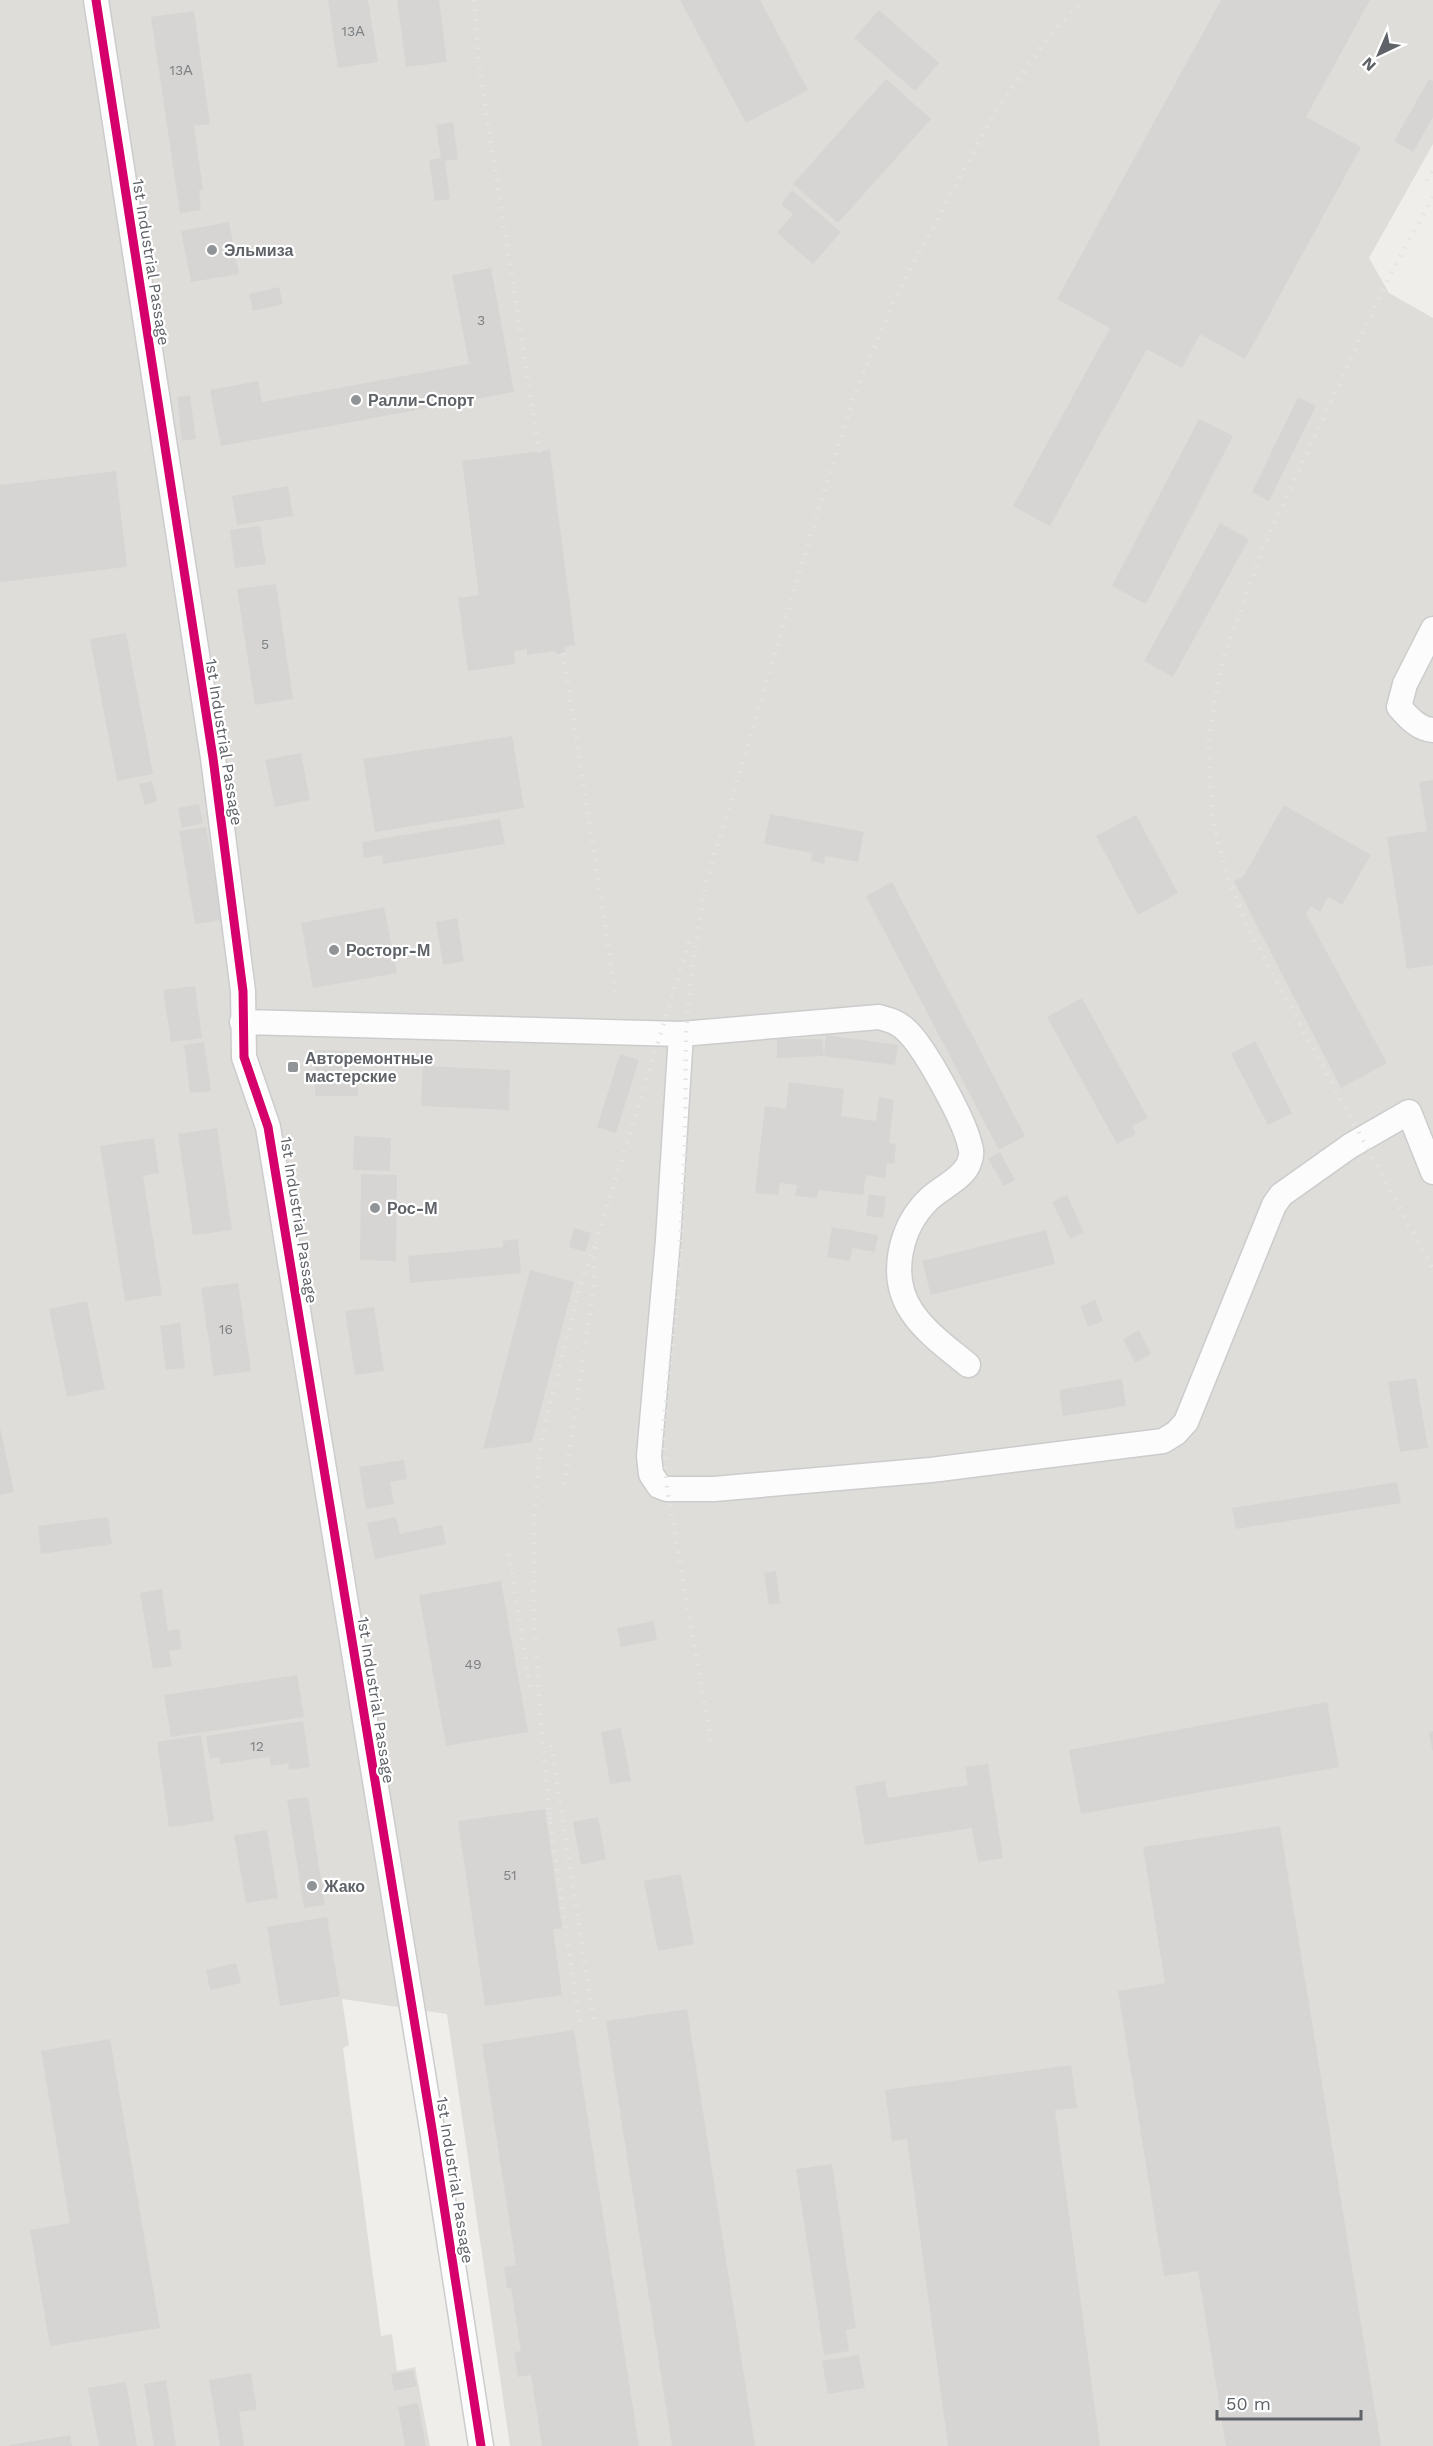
<svg xmlns="http://www.w3.org/2000/svg" width="1433" height="2446" viewBox="0 0 1433 2446" font-family="'Work Sans',sans-serif">
<rect width="100%" height="100%" fill="#efeeea"/>
<path fill="#dfddda" d="M 0,0 L 1433,0 L 1433,144 L 1369,258 L 1389,293 L 1433,318 L 1433,2446 L 510,2446 L 447,2014 L 342,1999 L 349,2045 L 343,2048 L 381,2336 L 392,2334 L 397,2371 L 415,2367 L 430,2446 L 0,2446 Z"/>
<path fill="#d6d5d3" d="M 328,0 L 368,0 L 378,62 L 338,68 Z
M 397,0 L 439,0 L 447,62 L 406,67 Z
M 680,0 L 760,0 L 808,90 L 746,123 Z
M 1221,0 L 1370,0 L 1306,117 L 1361,147 L 1245,359 L 1200,334 L 1182,368 L 1147,349 L 1050,526 L 1013,506 L 1110,328 L 1057,299 Z
M 879,10 L 939,63 L 915,91 L 854,38 Z
M 194,11 L 210,124 L 194,126 L 203,190 L 199,190 L 201,210 L 180,213 L 151,17 Z
M 886,79 L 931,119 L 838,223 L 793,184 Z
M 1429,79 L 1433,81 L 1433,117 L 1413,152 L 1394,141 Z
M 453,122 L 458,159 L 445,161 L 450,199 L 435,201 L 429,160 L 441,158 L 436,125 Z
M 792,190 L 841,232 L 813,264 L 777,233 L 793,214 L 781,204 Z
M 229,222 L 239,274 L 191,282 L 181,231 Z
M 491,268 L 514,392 L 221,446 L 210,390 L 258,381 L 262,402 L 469,364 L 452,275 Z
M 279,287 L 283,304 L 253,311 L 249,294 Z
M 190,395 L 196,439 L 182,441 L 177,397 Z
M 1298,397 L 1316,406 L 1269,501 L 1252,492 Z
M 1199,419 L 1233,436 L 1146,604 L 1112,586 Z
M 550,450 L 575,645 L 565,647 L 565,653 L 556,654 L 555,651 L 527,655 L 527,649 L 514,651 L 515,664 L 468,671 L 458,598 L 479,595 L 462,461 Z
M 116,471 L 127,567 L 0,582 L 0,485 Z
M 288,486 L 293,516 L 237,525 L 232,496 Z
M 1220,523 L 1249,539 L 1173,677 L 1144,661 Z
M 260,526 L 266,564 L 235,568 L 230,530 Z
M 276,584 L 293,699 L 255,705 L 237,589 Z
M 126,633 L 153,774 L 117,781 L 90,639 Z
M 512,736 L 524,808 L 375,832 L 363,759 Z
M 301,753 L 310,800 L 275,807 L 265,760 Z
M 1433,780 L 1433,965 L 1407,969 L 1387,837 L 1427,831 L 1419,782 Z
M 152,781 L 157,801 L 145,805 L 139,784 Z
M 199,804 L 203,823 L 182,828 L 178,808 Z
M 1284,805 L 1371,855 L 1342,905 L 1328,897 L 1320,912 L 1311,906 L 1306,914 L 1387,1063 L 1341,1088 L 1234,881 L 1243,877 Z
M 770,814 L 864,832 L 858,862 L 825,856 L 824,864 L 811,861 L 812,853 L 764,844 Z
M 1136,815 L 1178,893 L 1138,915 L 1096,836 Z
M 500,819 L 505,844 L 383,864 L 382,855 L 364,858 L 362,842 Z
M 206,827 L 222,920 L 195,924 L 179,831 Z
M 892,882 L 1025,1136 L 999,1150 L 866,896 Z
M 384,907 L 397,973 L 313,988 L 301,923 Z
M 457,918 L 464,961 L 443,965 L 436,922 Z
M 195,986 L 202,1038 L 171,1042 L 163,990 Z
M 1082,998 L 1148,1118 L 1132,1126 L 1136,1134 L 1117,1144 L 1047,1017 Z
M 826,1035 L 898,1045 L 895,1065 L 824,1056 L 777,1058 L 777,1039 L 822,1039 L 824,1056 Z
M 1255,1041 L 1292,1113 L 1268,1125 L 1231,1054 Z
M 204,1042 L 211,1091 L 190,1093 L 184,1045 Z
M 315,1050 L 348,1051 L 348,1078 L 358,1078 L 358,1096 L 315,1096 Z
M 620,1054 L 639,1060 L 616,1133 L 597,1127 Z
M 423,1066 L 510,1070 L 509,1110 L 421,1106 Z
M 789,1082 L 844,1089 L 841,1116 L 876,1121 L 879,1097 L 894,1100 L 889,1143 L 896,1144 L 894,1164 L 887,1163 L 885,1178 L 866,1175 L 863,1195 L 818,1190 L 817,1198 L 795,1196 L 797,1185 L 780,1183 L 778,1195 L 755,1193 L 765,1106 L 786,1109 Z
M 217,1128 L 232,1230 L 193,1235 L 178,1134 Z
M 354,1136 L 391,1138 L 390,1171 L 353,1170 Z
M 154,1138 L 159,1173 L 143,1176 L 162,1295 L 125,1301 L 100,1146 Z
M 1000,1152 L 1015,1180 L 1004,1186 L 988,1159 Z
M 361,1174 L 397,1175 L 396,1261 L 360,1260 Z
M 869,1194 L 886,1197 L 883,1218 L 866,1216 Z
M 1067,1195 L 1084,1233 L 1070,1239 L 1052,1202 Z
M 832,1227 L 878,1235 L 875,1252 L 852,1248 L 850,1261 L 827,1257 Z
M 574,1228 L 591,1233 L 585,1252 L 569,1247 Z
M 1046,1230 L 1055,1264 L 931,1295 L 922,1261 Z
M 518,1239 L 521,1273 L 410,1283 L 408,1256 L 503,1247 L 503,1241 Z
M 530,1270 L 574,1282 L 532,1442 L 483,1449 Z
M 238,1283 L 251,1371 L 214,1376 L 201,1288 Z
M 1095,1300 L 1103,1321 L 1088,1327 L 1080,1306 Z
M 87,1301 L 105,1389 L 67,1397 L 49,1309 Z
M 374,1307 L 384,1371 L 355,1375 L 345,1311 Z
M 180,1323 L 185,1368 L 166,1370 L 160,1326 Z
M 1139,1330 L 1151,1354 L 1135,1363 L 1123,1339 Z
M 1416,1378 L 1428,1448 L 1400,1452 L 1388,1382 Z
M 1122,1379 L 1126,1406 L 1063,1416 L 1059,1390 Z
M 0,1428 L 14,1492 L 0,1495 Z
M 404,1460 L 407,1479 L 390,1482 L 394,1504 L 366,1509 L 359,1467 Z
M 1397,1482 L 1401,1503 L 1236,1529 L 1232,1508 Z
M 108,1517 L 112,1544 L 41,1554 L 38,1526 Z
M 396,1517 L 400,1534 L 442,1525 L 446,1544 L 375,1559 L 367,1523 Z
M 776,1571 L 780,1603 L 769,1605 L 764,1573 Z
M 501,1581 L 528,1732 L 446,1746 L 419,1595 Z
M 162,1589 L 168,1631 L 179,1629 L 182,1649 L 169,1651 L 172,1666 L 153,1669 L 140,1593 Z
M 654,1621 L 657,1640 L 621,1647 L 617,1628 Z
M 297,1675 L 304,1717 L 171,1737 L 164,1695 Z
M 1327,1702 L 1339,1767 L 1081,1814 L 1069,1750 Z
M 303,1721 L 310,1767 L 289,1770 L 288,1763 L 271,1766 L 269,1757 L 220,1764 L 219,1757 L 210,1759 L 206,1736 Z
M 621,1728 L 631,1781 L 610,1784 L 601,1732 Z
M 1433,1731 L 1433,1750 L 1432,1750 L 1429,1732 Z
M 201,1735 L 214,1821 L 169,1827 L 157,1742 Z
M 988,1764 L 1003,1858 L 978,1862 L 972,1828 L 865,1845 L 855,1786 L 885,1781 L 888,1798 L 968,1785 L 965,1767 Z
M 308,1797 L 325,1905 L 304,1908 L 287,1800 Z
M 545,1809 L 562,1928 L 553,1929 L 562,1995 L 485,2006 L 458,1821 Z
M 598,1817 L 606,1859 L 581,1865 L 573,1822 Z
M 1280,1826 L 1381,2446 L 1226,2446 L 1198,2271 L 1164,2276 L 1118,1991 L 1165,1983 L 1143,1847 Z
M 267,1830 L 278,1898 L 246,1903 L 234,1835 Z
M 681,1874 L 694,1944 L 658,1951 L 644,1881 Z
M 327,1917 L 340,1996 L 280,2006 L 267,1927 Z
M 236,1963 L 241,1983 L 210,1990 L 206,1970 Z
M 687,2009 L 755,2446 L 672,2446 L 606,2021 Z
M 574,2030 L 639,2446 L 542,2446 L 531,2375 L 518,2377 L 514,2352 L 521,2351 L 511,2288 L 507,2288 L 504,2267 L 516,2265 L 482,2044 Z
M 110,2039 L 160,2328 L 50,2346 L 30,2230 L 70,2223 L 41,2051 Z
M 1071,2065 L 1077,2108 L 1055,2110 L 1100,2446 L 948,2446 L 907,2139 L 892,2141 L 885,2090 Z
M 832,2164 L 856,2328 L 846,2330 L 849,2351 L 824,2355 L 796,2169 Z
M 859,2355 L 865,2388 L 828,2394 L 822,2361 Z
M 413,2370 L 417,2386 L 394,2391 L 391,2374 Z
M 251,2373 L 257,2410 L 239,2412 L 244,2446 L 220,2446 L 209,2380 Z
M 166,2380 L 176,2446 L 154,2446 L 144,2384 Z
M 126,2382 L 137,2446 L 99,2446 L 88,2388 Z
M 418,2403 L 426,2446 L 405,2446 L 398,2407 Z
M 70,2435 L 72,2446 L 10,2446 L 10,2445 Z"/>
<g fill="none" stroke-linecap="round" stroke-linejoin="round">
<g stroke="#cbcccc" stroke-width="27">
<path id="minor" d="M 96,0 L 213,758 L 243,991 L 244,1057 L 268,1127 L 432,2129 L 481,2446
M 1433,629 L 1405,684 L 1399,707 C 1408,717 1418,729 1433,730
M 242,1022 L 681,1034 L 668,1240 L 649,1456 L 651,1474 L 659,1486 L 667,1489 L 714,1489 L 931,1470 L 1163,1441 L 1176,1433 L 1186,1422 L 1274,1205 L 1281,1195 L 1350,1146 L 1409,1112 L 1433,1172
M 681,1034 L 879,1017 C 890,1020 898,1022 907,1031 C 925,1048 965,1121 970,1146 C 972,1151 971,1158 969,1163 C 963,1179 940,1188 929,1199 C 900,1227 888,1277 912,1312 C 926,1333 949,1349 968,1365"/>
</g>
<use href="#minor" stroke="#fdfcfc" stroke-width="24"/>
<path stroke="#e4e4e4" stroke-width="4.5" stroke-dasharray="1.5 8" stroke-linecap="butt" d="M 474,0 L 479,65 L 539,452
M 1427,181 L 1433,169
M 1433,197 L 1390,275 L 1263,548 L 1222,662 L 1208,742 L 1213,822 L 1228,878 L 1250,932 L 1433,1269
M 563,653 L 616,996
M 596,1243 L 689,942
M 509,1554 L 531,1694
M 711,1740 L 667,1489 L 663,1429 L 678,1295 L 685,1145 L 686,1033 L 691,976 L 705,886 L 830,472 L 857,389 L 896,296 L 993,116 L 1049,36 L 1084,0
M 551,1745 L 594,2022
M 549,1813 L 580,2026
M 550,1819 L 541,1726 L 533,1602 L 535,1513 L 538,1464 L 546,1420 L 579,1289 L 596,1243 L 593,1292 L 564,1488"/>
<g stroke="#fff" stroke-width="13">
<path id="cycleway" d="M 96,0 L 213,758 L 243,991 L 244,1057 L 268,1127 L 432,2129 L 481,2446"/>
</g>
<use href="#cycleway" stroke="#d6006c" stroke-width="9"/>
</g>
<g fill="#919496" stroke="#fff" stroke-width="2">
<circle cx="212" cy="250" r="6"/>
<circle cx="356" cy="400" r="6"/>
<circle cx="334" cy="950" r="6"/>
<rect x="287" y="1061" width="12" height="12" rx="3"/>
<circle cx="375" cy="1208" r="6"/>
<circle cx="312" cy="1886" r="6"/>
</g>
<g text-anchor="middle" dominant-baseline="central" stroke-width="4.5" stroke-linejoin="round" paint-order="stroke">
<g font-size="14" fill="#7e8184">
<text x="353" y="31">13А</text>
<text x="181" y="70">13А</text>
<text x="481" y="320">3</text>
<text x="265" y="644">5</text>
<text x="226" y="1329">16</text>
<text x="473" y="1664">49</text>
<text x="257" y="1746">12</text>
<text x="510" y="1875">51</text>
</g>
<g font-size="16" font-weight="bold" fill="#5f6368" stroke="#fff" text-anchor="start">
<text x="224" y="250">Эльмиза</text>
<text x="368" y="400">Ралли-Спорт</text>
<text x="346" y="950">Росторг-М</text>
<text x="305" y="1058">Авторемонтные<tspan x="305" dy="18">мастерские</tspan></text>
<text x="387" y="1208">Рос-М</text>
<text x="324" y="1886">Жако</text>
</g>
<g font-size="16" fill="#5f6368" stroke="#fff">
<text transform="translate(151 262) rotate(81)">1st Industrial Passage</text>
<text transform="translate(224 742) rotate(81)">1st Industrial Passage</text>
<text transform="translate(299 1220) rotate(81)">1st Industrial Passage</text>
<text transform="translate(376 1700) rotate(81)">1st Industrial Passage</text>
<text transform="translate(455 2180) rotate(81)">1st Industrial Passage</text>
</g>
</g>
<g transform="translate(1379 54) rotate(224)" stroke="#ffffff" stroke-width="4.5" paint-order="stroke">
<path d="M0-4.5L10 22L0 15L-10 22Z" fill="#5f6368"/>
<text y="-9" font-size="16" font-weight="bold" text-anchor="middle" fill="#5f6368">N</text>
</g>
<path d="M1217 2410v9h144v-9" fill="none" stroke="#5f6368" stroke-width="3"/>
<text x="1226" y="2410" font-size="18" fill="#5f6368" stroke="#ffffff" stroke-width="4.5" paint-order="stroke">50 m</text>
</svg>
